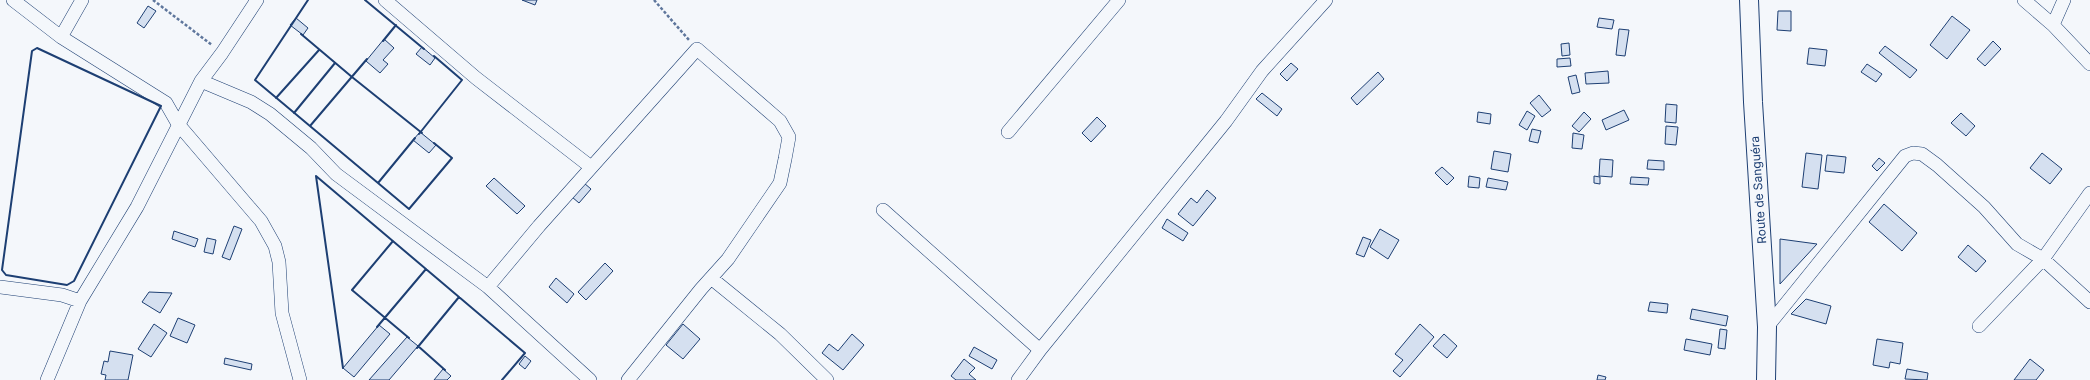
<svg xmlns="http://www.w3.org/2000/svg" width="2090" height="380" viewBox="0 0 2090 380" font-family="Inter,sans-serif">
<rect width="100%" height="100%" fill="#f4f7fb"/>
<path fill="#d5e0f0" stroke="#1d3f73" d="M 522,0 L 537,0 L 535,5 Z
M 148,6 L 156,11 L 144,28 L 137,23 Z
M 1778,11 L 1791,11 L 1791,31 L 1777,30 Z
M 1952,16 L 1970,30 L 1947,59 L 1930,45 Z
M 296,18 L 308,28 L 303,35 L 290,25 Z
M 1599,18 L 1614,20 L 1612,29 L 1597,27 Z
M 1619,29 L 1629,30 L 1625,56 L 1616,55 Z
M 384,39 L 394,48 L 383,60 L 388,64 L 380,73 L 366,61 Z
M 1993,41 L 2001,49 L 1985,66 L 1977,59 Z
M 1569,43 L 1570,55 L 1562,56 L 1561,44 Z
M 1885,46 L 1917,70 L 1910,78 L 1879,53 Z
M 422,47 L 435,58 L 430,65 L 416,54 Z
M 1809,48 L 1827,50 L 1825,66 L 1807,64 Z
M 1570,58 L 1571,66 L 1557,67 L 1557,59 Z
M 1291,63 L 1298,69 L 1287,81 L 1280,74 Z
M 1867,64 L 1882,74 L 1876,82 L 1861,72 Z
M 1608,71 L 1609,83 L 1586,84 L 1585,73 Z
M 1378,72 L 1384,79 L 1357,105 L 1351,98 Z
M 1576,75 L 1580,92 L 1572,94 L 1568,77 Z
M 1262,93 L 1282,109 L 1277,116 L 1256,99 Z
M 1539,95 L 1551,110 L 1542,117 L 1530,103 Z
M 1666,104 L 1677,105 L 1676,123 L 1665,122 Z
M 1624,110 L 1629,120 L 1606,130 L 1602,120 Z
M 1527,111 L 1535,116 L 1527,130 L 1519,125 Z
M 1478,112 L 1491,114 L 1490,124 L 1477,122 Z
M 1584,112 L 1591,119 L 1579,132 L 1572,126 Z
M 1961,113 L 1975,126 L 1966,136 L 1951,123 Z
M 1097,117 L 1106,126 L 1091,142 L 1082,133 Z
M 1666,126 L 1678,127 L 1676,145 L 1665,144 Z
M 1532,129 L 1541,131 L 1538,143 L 1529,141 Z
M 420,132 L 436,145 L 429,153 L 413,140 Z
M 1573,133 L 1584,135 L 1582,149 L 1572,148 Z
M 1494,151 L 1511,154 L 1508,172 L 1491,169 Z
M 1806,153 L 1822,155 L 1818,189 L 1802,187 Z
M 2042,153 L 2062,169 L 2050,184 L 2030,168 Z
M 1827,155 L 1846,157 L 1844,173 L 1825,171 Z
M 1879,158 L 1885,163 L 1877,171 L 1872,166 Z
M 1600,159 L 1613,160 L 1612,177 L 1599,176 Z
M 1648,160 L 1664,161 L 1664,170 L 1647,169 Z
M 1442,167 L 1454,178 L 1447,185 L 1435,173 Z
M 1469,176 L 1480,178 L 1479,188 L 1468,187 Z
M 1594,176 L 1600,177 L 1600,184 L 1594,183 Z
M 1631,177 L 1649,178 L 1648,185 L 1630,184 Z
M 494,178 L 525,206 L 517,214 L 486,186 Z
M 1488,178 L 1508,182 L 1506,190 L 1486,187 Z
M 584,183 L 591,189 L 579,203 L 572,197 Z
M 1207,190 L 1216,198 L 1193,226 L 1178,214 L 1191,198 L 1197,203 Z
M 1884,204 L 1917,233 L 1902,251 L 1869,222 Z
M 1167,219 L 1188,233 L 1183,241 L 1162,228 Z
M 234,226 L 242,229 L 230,260 L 222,257 Z
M 1380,229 L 1399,240 L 1388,259 L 1370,247 Z
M 174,231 L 198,239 L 195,247 L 172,239 Z
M 1363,237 L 1371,240 L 1364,257 L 1356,254 Z
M 207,238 L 216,240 L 213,254 L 204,252 Z
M 1780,239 L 1817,244 L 1780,284 Z
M 1968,245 L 1986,261 L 1976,272 L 1958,257 Z
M 605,263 L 613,271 L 586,300 L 578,292 Z
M 556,278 L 574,294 L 567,303 L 549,287 Z
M 149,292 L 172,293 L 160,313 L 142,302 Z
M 1806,299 L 1831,306 L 1826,324 L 1791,314 Z
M 1650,302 L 1668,304 L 1667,313 L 1648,311 Z
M 1692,309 L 1728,316 L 1726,326 L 1690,319 Z
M 178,318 L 195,325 L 187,343 L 170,336 Z
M 154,324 L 167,333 L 151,357 L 138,349 Z
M 683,324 L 700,339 L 683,359 L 666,345 Z
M 1420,324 L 1434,337 L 1400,377 L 1393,371 L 1403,360 L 1395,354 Z
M 379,325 L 390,334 L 354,377 L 343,368 Z
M 1720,329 L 1727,330 L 1725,349 L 1718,348 Z
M 852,334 L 864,345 L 843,370 L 822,353 L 829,344 L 838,351 Z
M 1444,334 L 1457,346 L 1447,358 L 1433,346 Z
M 407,337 L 418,346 L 389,380 L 369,380 Z
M 1686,339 L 1712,344 L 1710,355 L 1684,350 Z
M 1877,339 L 1903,343 L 1900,364 L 1890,362 L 1889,368 L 1873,365 Z
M 974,347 L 997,360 L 992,369 L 969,356 Z
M 110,351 L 133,355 L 128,380 L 105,380 L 106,375 L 101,374 L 104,361 L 108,362 Z
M 525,356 L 531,361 L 525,369 L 519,364 Z
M 225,358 L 252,364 L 251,370 L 224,364 Z
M 964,359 L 975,368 L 969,374 L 976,380 L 956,380 L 951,376 Z
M 2030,359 L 2044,370 L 2036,380 L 2014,380 Z
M 443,369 L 451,376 L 447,380 L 434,380 Z
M 1907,369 L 1928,373 L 1927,380 L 1905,379 Z
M 1598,375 L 1606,377 L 1605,380 L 1597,380 Z"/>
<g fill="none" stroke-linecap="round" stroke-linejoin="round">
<g stroke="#1d3f73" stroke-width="14">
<path id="street" d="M 13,0 L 61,37 L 166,103 L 178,124 L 261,221 L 275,246 L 279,262 L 282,313 L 300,380
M 385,0 L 476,78 L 591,167
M 2024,0 L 2053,25 L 2090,64
M 2053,25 L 2064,0
M 61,37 L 82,0
M 201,81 L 251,102 L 270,114 L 311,148 L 336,174 L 488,287 L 590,380
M 1008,132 L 1119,0
M 883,210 L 1040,350
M 711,278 L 780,334 L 827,380
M 0,287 L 62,295 L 80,301
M 488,287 L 539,226 L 697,49 L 780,121 L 789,137 L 785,159 L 780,183 L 728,259 L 701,289 L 628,380
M 1979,326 L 2043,259 L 2090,193
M 1767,327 L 1905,156 L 1913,153 L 1922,154 L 1937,165 L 1984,207 L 2017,244 L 2043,259 L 2090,302
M 47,380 L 80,301 L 137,207 L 201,81 L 222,53 L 257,0
M 1018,380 L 1040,350 L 1226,121 L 1262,71 L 1326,0"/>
</g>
<g stroke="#1d3f73" stroke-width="20">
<path id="secondary" d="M 1749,0 L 1753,102 L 1767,327 L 1766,380"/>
</g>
<path stroke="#5e769c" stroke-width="2.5" stroke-dasharray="3 2" stroke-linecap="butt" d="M 153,0 L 212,45
M 654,0 L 689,40"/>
<use href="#street" stroke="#f4f7fb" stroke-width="13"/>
<use href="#secondary" stroke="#f4f7fb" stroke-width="18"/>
<path stroke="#1d3f73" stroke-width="2" d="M 308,0 L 255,80 L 378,183 L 415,138
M 365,0 L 424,49
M 301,34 L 352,77 L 422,133
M 383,41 L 396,25
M 37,48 L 161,106 L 74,281 L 67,285 L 6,275 L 2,270 L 32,51 Z
M 276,98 L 319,50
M 294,113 L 335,63
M 310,126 L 367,59
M 419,134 L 462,80 L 434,56
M 378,183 L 409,209 L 452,158 L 434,143
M 393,241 L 352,290 L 409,338
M 377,327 L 426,269
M 418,346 L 445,370
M 417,348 L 459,297 L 525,353 L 502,380
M 343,368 L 316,176 L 459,297"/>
</g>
<g text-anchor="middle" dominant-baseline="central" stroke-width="3" stroke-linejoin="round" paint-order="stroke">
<g font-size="12" fill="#1d3f73" stroke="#f4f7fb">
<text transform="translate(1758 190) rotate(-94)">Route de Sanguéra</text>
</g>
</g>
</svg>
